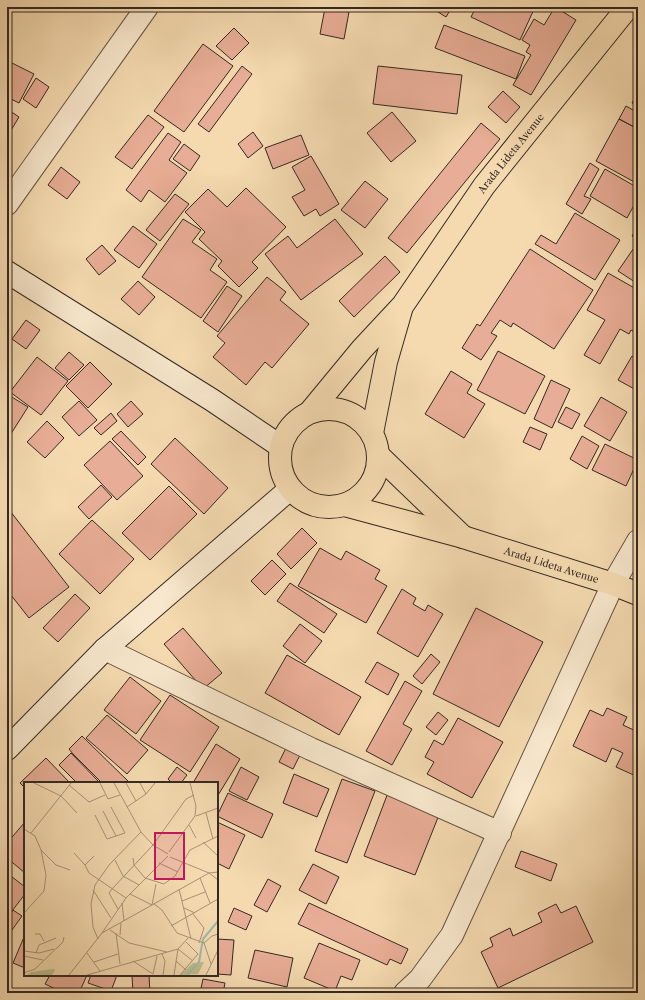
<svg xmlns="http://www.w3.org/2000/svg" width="645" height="1000" viewBox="0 0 645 1000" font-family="'Libre Caslon Text',serif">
<rect width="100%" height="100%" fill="#f5dab0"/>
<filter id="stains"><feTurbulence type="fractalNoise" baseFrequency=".005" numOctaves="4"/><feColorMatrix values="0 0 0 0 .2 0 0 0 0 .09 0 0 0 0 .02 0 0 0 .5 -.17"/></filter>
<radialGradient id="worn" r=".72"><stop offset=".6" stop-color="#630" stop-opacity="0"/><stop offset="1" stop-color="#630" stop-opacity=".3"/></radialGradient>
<path fill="#e8ad96" stroke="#342923" d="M 430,7 L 452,7 L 446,17 Z
M 476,7 L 535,7 L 520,40 L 471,17 Z
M 555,7 L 576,20 L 531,95 L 513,85 L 531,55 L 526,52 L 530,45 L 522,40 L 534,19 L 544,25 Z
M 325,8 L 349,12 L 344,39 L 320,34 Z
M 444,25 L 525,56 L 516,79 L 435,48 Z
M 234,28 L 249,43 L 232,60 L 216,46 Z
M 203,44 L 233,66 L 184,132 L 154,111 Z
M 8,61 L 34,74 L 19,103 L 7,97 Z
M 242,66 L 252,74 L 209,132 L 198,124 Z
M 378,66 L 462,75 L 457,114 L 373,104 Z
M 36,78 L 49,87 L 36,108 L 23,99 Z
M 503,91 L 520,107 L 506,123 L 488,107 Z
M 638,92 L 638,106 L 632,103 Z
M 626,106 L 638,113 L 638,129 L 619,119 Z
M 7,109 L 19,117 L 7,137 Z
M 392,112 L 416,141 L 391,162 L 367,133 Z
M 148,115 L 164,127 L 132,169 L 115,157 Z
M 619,119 L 638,129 L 638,184 L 596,161 Z
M 481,123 L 500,139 L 407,253 L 388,238 Z
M 253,132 L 263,146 L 248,158 L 238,144 Z
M 168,133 L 181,142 L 169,160 L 187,173 L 165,202 L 149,190 L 141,202 L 126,190 Z
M 301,135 L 309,155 L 273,169 L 265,148 Z
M 184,144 L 200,156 L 190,171 L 173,159 Z
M 311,156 L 339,204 L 320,216 L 316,209 L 304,216 L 292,197 L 305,190 L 292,167 Z
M 590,163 L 599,169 L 584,196 L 591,199 L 582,214 L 566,204 Z
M 61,167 L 80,182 L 67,199 L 48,185 Z
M 605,169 L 638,188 L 638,198 L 627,218 L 590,196 Z
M 365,181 L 388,199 L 365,228 L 341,210 Z
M 246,188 L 286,227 L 252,262 L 258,268 L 239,287 L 218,266 L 222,261 L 199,239 L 205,232 L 185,212 L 208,189 L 227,207 Z
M 175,194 L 189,204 L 160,241 L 146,230 Z
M 575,213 L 620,240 L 595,280 L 535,244 L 541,235 L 556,244 Z
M 183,219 L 201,230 L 192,242 L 217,259 L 210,270 L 227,282 L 201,318 L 142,277 Z
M 335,219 L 363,254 L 301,300 L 265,254 L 288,236 L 297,248 Z
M 133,226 L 157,244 L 139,268 L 114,250 Z
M 638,226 L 638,239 L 632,236 Z
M 638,242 L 638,284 L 618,271 Z
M 102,245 L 116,261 L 99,275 L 86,259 Z
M 530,249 L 593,290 L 554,349 L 513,323 L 511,327 L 500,320 L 491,333 L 497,336 L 481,360 L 462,348 L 477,324 L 480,326 Z
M 385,256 L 400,272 L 354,317 L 339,301 Z
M 608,273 L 638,290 L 638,334 L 631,330 L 629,334 L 620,329 L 600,364 L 584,355 L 605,320 L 587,310 Z
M 267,277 L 286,292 L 280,300 L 309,324 L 272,368 L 265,362 L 246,385 L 213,357 L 225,343 L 217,336 Z
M 138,281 L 155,297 L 139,315 L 121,299 Z
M 227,286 L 242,296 L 218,332 L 203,321 Z
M 26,320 L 40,330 L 26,349 L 12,339 Z
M 498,351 L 545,376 L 525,414 L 477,390 Z
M 69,352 L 84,365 L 69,380 L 55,368 Z
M 632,356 L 638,359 L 638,391 L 618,380 Z
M 37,357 L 68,381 L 41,415 L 10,392 Z
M 90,362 L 112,384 L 88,408 L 66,386 Z
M 451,371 L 472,384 L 467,393 L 485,404 L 464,438 L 425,414 Z
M 551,380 L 570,389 L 552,428 L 534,419 Z
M 7,394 L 28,407 L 7,440 Z
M 601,397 L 627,412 L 610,441 L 584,426 Z
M 79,401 L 97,420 L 79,436 L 62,417 Z
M 131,401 L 143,414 L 128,427 L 117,414 Z
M 566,407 L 580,414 L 572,429 L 558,422 Z
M 111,413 L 117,421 L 101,435 L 94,428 Z
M 47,421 L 64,438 L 45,458 L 27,442 Z
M 530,427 L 547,434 L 540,450 L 523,442 Z
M 121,431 L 146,457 L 138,465 L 112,439 Z
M 582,436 L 599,446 L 587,469 L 570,459 Z
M 175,438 L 228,488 L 204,514 L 151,464 Z
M 110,441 L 143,476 L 117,500 L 84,465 Z
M 605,444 L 638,460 L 626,486 L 592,470 Z
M 101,485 L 112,497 L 89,519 L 78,507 Z
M 169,486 L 197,514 L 150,560 L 122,533 Z
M 7,507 L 69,587 L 29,618 L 7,590 Z
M 92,520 L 134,559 L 100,594 L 59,554 Z
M 302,528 L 317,543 L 291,569 L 277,554 Z
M 320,548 L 341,560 L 346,551 L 380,570 L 375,579 L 387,586 L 366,623 L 298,586 Z
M 272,560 L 286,574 L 265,595 L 251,581 Z
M 290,583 L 337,614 L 324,633 L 277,601 Z
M 402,589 L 416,598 L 413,604 L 425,611 L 428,605 L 443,614 L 418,657 L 377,633 Z
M 75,594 L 90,608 L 58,642 L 43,628 Z
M 476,608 L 543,642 L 499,727 L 433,694 Z
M 300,624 L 322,641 L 305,663 L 283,646 Z
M 183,628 L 222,673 L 203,689 L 164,644 Z
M 431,654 L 440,662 L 422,684 L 413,676 Z
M 287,655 L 361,697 L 339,735 L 265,693 Z
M 377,662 L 399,674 L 388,695 L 365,682 Z
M 130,677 L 161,701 L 136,734 L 104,710 Z
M 405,681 L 422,691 L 403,724 L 412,729 L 392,765 L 366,751 Z
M 170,695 L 219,727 L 190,772 L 140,740 Z
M 607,708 L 627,717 L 623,725 L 638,732 L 638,777 L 616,767 L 623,753 L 612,748 L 606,762 L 573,746 L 590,710 L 603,716 Z
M 438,712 L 448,720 L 436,735 L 426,727 Z
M 107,715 L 148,750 L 127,774 L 86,738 Z
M 458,718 L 503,742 L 472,798 L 427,774 L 434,762 L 425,757 L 434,740 L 443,745 Z
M 82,736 L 130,783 L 102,783 L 73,754 L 69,749 Z
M 216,744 L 240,759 L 217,797 L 217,783 L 193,783 Z
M 286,748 L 300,755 L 293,769 L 279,762 Z
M 71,753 L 100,783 L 77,783 L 59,765 Z
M 46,758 L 70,783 L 25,783 L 25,788 L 20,783 Z
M 177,767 L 187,775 L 181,783 L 172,783 L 168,779 Z
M 241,767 L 259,777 L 247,800 L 229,791 Z
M 294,774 L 329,789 L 317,817 L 283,803 Z
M 342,779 L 375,791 L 347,863 L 315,851 Z
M 389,790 L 441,810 L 415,875 L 364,856 Z
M 228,793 L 273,814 L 262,838 L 217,816 Z
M 25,822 L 25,873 L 7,858 L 7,843 Z
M 217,822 L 245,835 L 229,869 L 217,863 Z
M 521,851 L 557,864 L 551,881 L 515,867 Z
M 313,864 L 339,877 L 326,904 L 299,890 Z
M 7,873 L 25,887 L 25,894 L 12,911 L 7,907 Z
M 268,879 L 281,886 L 267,912 L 254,905 Z
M 309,903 L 408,949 L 401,964 L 390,959 L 387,965 L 298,924 Z
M 556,904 L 561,913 L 576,906 L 593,942 L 498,988 L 481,952 L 493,946 L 490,938 L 510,928 L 513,936 L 542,922 L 538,913 Z
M 234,908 L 252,916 L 246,930 L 228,922 Z
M 13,910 L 22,916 L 7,937 L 7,919 Z
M 24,937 L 25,937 L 25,968 L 13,963 Z
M 217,939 L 234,940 L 231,975 L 217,974 Z
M 319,943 L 360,960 L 352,980 L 341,976 L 335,991 L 304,978 Z
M 255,950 L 293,958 L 287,987 L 248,978 Z
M 50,975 L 87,975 L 79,993 L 64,993 L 45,984 Z
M 91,975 L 117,975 L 111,991 L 88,983 Z
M 132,975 L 149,975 L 150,993 L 133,993 Z
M 203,979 L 225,983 L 223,993 L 200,993 Z
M 165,989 L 180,993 L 164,993 Z"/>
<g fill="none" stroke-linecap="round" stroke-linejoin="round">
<g stroke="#645546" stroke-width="24">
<path id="street" d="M 7,204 L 147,7
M 105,649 L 311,749 L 500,833
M 405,993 L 420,979 L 452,935 L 613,584 L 638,541"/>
</g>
<g stroke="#342923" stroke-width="24">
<path id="secondary" d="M 7,272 L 212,400 L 280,446
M 7,749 L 105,649 L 290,489"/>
</g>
<g stroke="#342923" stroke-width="24">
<g id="highway">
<circle cx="329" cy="458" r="49"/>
<path id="s1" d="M 310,412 L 362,349 L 403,305 L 484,186 L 628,7"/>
<path d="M 372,433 L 386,362 L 401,310"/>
<path d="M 379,456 L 463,537"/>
<path id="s2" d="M 344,505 L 463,537 L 613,584 L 638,594"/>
</g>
</g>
<use href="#street" stroke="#f8e7cc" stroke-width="22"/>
<use href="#secondary" stroke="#f8e7cc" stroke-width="22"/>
<use href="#highway" stroke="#f5dab0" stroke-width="22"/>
</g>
<g text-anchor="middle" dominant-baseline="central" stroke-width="3" stroke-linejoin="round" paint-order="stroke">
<g font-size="10" fill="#342923" stroke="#f8e7cc">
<text stroke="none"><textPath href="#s1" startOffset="328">Arada Lideta Avenue</textPath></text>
<text stroke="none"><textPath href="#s2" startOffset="216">Arada Lideta Avenue</textPath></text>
</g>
</g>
<g transform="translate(24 782)">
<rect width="194" height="194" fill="#f5dab0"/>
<path d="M 180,180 L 174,192 L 156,193 L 169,181 ZM 29,187 L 31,188 L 28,193 L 3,193 L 7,190 Z" fill="#bdbf8a"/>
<path fill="none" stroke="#9dbab1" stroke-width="2" d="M 163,193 L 175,180 L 179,157 L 194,139"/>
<path fill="none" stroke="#a89378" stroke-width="1" d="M 10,1 L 37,14 L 53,31M 76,1 L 84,17 L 96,13M 90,1 L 117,50 L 129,63 L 144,72M 102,1 L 112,19M 116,1 L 122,12M 45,3 L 65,20 L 81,13M 103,25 L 122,12 L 131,1M 79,29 L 92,54M 182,31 L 189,57M 71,33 L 83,57 L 101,51 L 87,25M 172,34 L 194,26M 165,43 L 172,56M 0,47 L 11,54 L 17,68 L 32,83 L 46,88M 7,51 L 47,1M 179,60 L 194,74M 145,70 L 171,34 L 172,24 L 166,1M 50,71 L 61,83M 70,74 L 61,83 L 65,91 L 102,116M 146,75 L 185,91 L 194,90M 109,76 L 110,83 L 121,96 L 140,102 L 151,94 L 166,68 L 194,54M 91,78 L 99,94 L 115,103M 135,81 L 154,90M 176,96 L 186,121M 155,107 L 167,157M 69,108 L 87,136M 106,112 L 128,123 L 132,102M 158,119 L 181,110M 98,121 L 100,139M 130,122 L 138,128 L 153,151 L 180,161 L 187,182M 160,126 L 171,131M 94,127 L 85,111 L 88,107 L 129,63 L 162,17 L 170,13M 0,131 L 20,109 L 22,93 L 17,68M 169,132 L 180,146 L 175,161M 147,144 L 194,117M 86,148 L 105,161 L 143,170M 78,151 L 102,116 L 144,74M 92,151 L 96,182M 11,152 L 16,152 L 20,159M 96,153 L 97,141M 74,157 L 69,145 L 67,122 L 71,103 L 85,83 L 117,50M 180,161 L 188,154 L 194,152M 154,167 L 169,179M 0,169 L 15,171 L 30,167M 12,171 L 15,163 L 32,156M 63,171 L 76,189M 138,172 L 141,179 L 139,193M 0,174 L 19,178M 109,179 L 129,192 L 133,174M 152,179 L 162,188M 70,180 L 94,172M 0,191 L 11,187 L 39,160 L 40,155M 45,193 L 78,151 L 185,91 L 194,98M 63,193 L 154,167 L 164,156M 150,193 L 154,167M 156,193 L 174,172 L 162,160M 182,193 L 194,168"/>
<path fill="#c2185b" fill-opacity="0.15" stroke="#c2185b" stroke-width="2" d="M 131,51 L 160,51 L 160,97 L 131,97 Z"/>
<rect width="194" height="194" fill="none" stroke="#342923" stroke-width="2"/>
</g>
<rect width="645" height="1000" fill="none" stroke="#f5dab0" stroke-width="24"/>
<rect x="8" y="8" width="629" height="984" fill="none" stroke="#342923" stroke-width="2"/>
<rect x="12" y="12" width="621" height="976" fill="none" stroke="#342923"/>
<rect width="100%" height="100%" filter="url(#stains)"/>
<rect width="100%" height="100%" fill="url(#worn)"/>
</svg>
